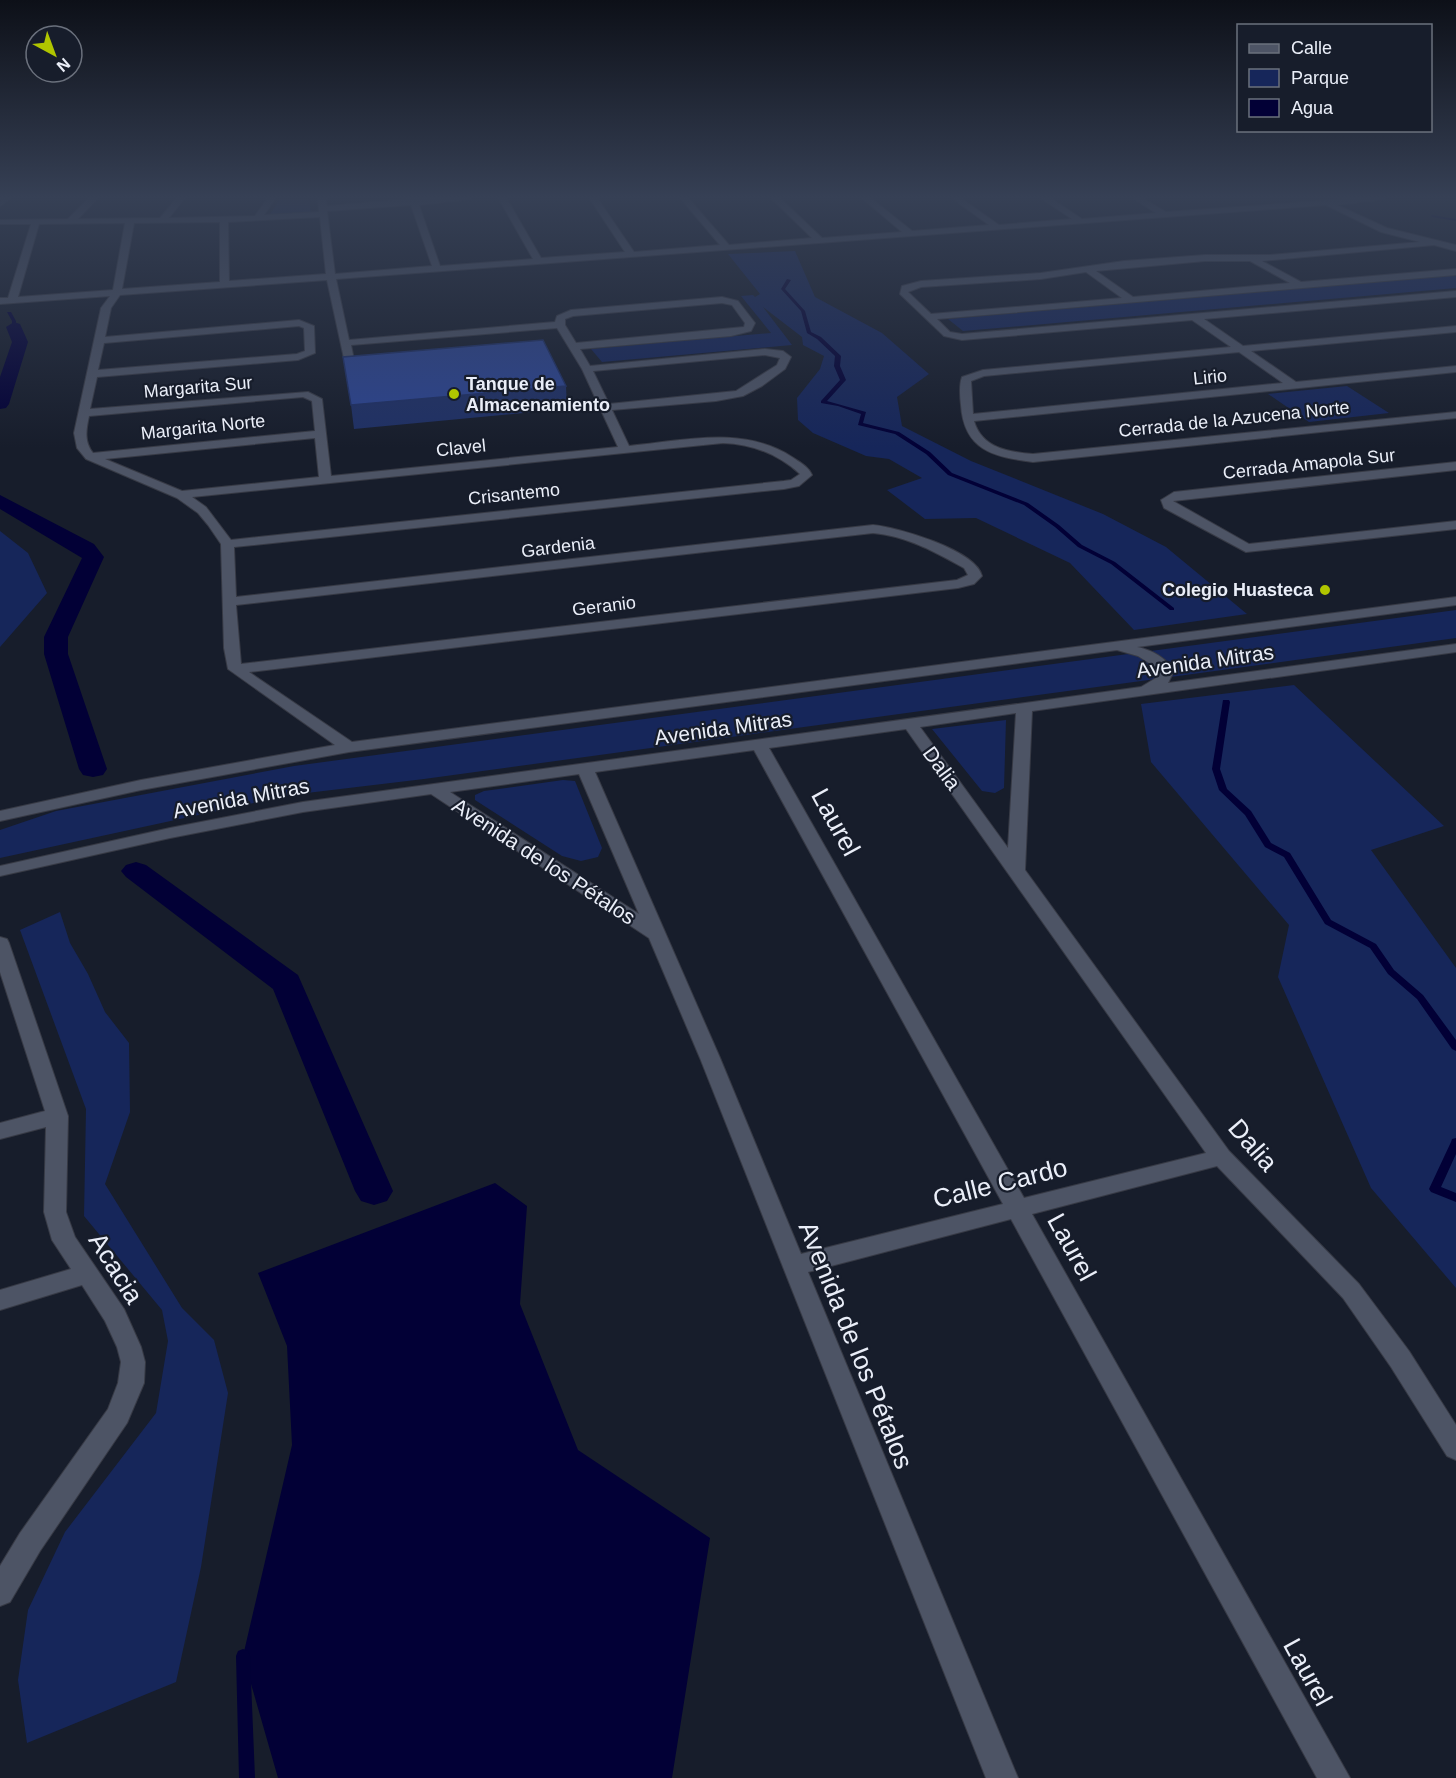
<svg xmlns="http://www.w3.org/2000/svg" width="1456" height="1778" viewBox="0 0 1456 1778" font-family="Helvetica,sans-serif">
<rect width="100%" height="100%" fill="#171d2b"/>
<path fill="#16265a" d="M 280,199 L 309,199 L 311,213 L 269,216 Z
M 795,251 L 815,297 L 882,333 L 929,374 L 897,397 L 902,426 L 971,461 L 1103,514 L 1166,547 L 1247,614 L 1134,630 L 1070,563 L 976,518 L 925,519 L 887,490 L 922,478 L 889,459 L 866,456 L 813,433 L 798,420 L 797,398 L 820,369 L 824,356 L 803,345 L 802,337 L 763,307 L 792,345 L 602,362 L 591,349 L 771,333 L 741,296 L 753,295 L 755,297 L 760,294 L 728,254 Z
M 1456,275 L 1456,288 L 963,331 L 948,319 Z
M 1347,386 L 1389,413 L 1309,422 L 1268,394 Z
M 0,531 L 28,553 L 47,593 L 0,647 Z
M 1456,610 L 1456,638 L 424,779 L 290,795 L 0,858 L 0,830 L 56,811 L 294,766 Z
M 1294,685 L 1444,826 L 1371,850 L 1456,968 L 1456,1288 L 1371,1188 L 1278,977 L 1289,925 L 1151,762 L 1141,704 Z
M 1006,720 L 1004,788 L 995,793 L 982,791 L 932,729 Z
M 563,780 L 575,781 L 602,848 L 598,857 L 581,861 L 562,856 L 475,800 L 475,795 L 484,791 Z
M 60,912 L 70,943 L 88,974 L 105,1012 L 129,1043 L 130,1112 L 105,1184 L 182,1308 L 214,1340 L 228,1393 L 201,1567 L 176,1682 L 27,1743 L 18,1680 L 28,1610 L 65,1532 L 156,1413 L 168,1341 L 162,1310 L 84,1216 L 86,1109 L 20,930 Z"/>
<path fill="#020036" d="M 495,1183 L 527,1206 L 520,1304 L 578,1450 L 710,1538 L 672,1778 L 278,1778 L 243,1656 L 292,1445 L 287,1346 L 258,1273 Z"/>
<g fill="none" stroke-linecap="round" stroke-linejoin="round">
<path fill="#020036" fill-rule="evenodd" d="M 1431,215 L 1456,219 L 1456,221 L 1432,217 Z
M 787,279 L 791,280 L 785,289 L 805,311 L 811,332 L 821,337 L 841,356 L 840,366 L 846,380 L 827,401 L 866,412 L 863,423 L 899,432 L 930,452 L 952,473 L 1028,503 L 1059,525 L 1082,545 L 1115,562 L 1174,608 L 1174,610 L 1170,610 L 1111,564 L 1078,547 L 1055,527 L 1024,505 L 948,475 L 926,454 L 895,434 L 858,425 L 861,414 L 838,406 L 821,403 L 821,401 L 840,380 L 834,366 L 835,356 L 817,339 L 807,333 L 801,311 L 781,289 Z
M 7,312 L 11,312 L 16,321 L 16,328 L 12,327 L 12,321 Z
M 1223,700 L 1229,700 L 1230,702 L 1220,769 L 1227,789 L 1251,811 L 1271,843 L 1290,853 L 1331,920 L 1376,944 L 1394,970 L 1423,995 L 1456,1040 L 1456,1051 L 1452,1049 L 1417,999 L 1388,974 L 1370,948 L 1325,924 L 1284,857 L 1265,847 L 1245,815 L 1219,790 L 1212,769 Z
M 1456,1138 L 1456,1154 L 1441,1187 L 1456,1193 L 1456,1202 L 1431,1192 L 1429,1189 L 1451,1142 L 1452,1139 Z
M 243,1649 L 248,1651 L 250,1656 L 255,1778 L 239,1778 L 236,1656 L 238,1651 Z"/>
<path fill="#020036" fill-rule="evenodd" d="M 14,322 L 20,324 L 28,342 L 9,404 L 6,408 L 0,409 L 0,377 L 12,342 L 6,327 Z
M 0,495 L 94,544 L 104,557 L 68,637 L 68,654 L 107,769 L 103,775 L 93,777 L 83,775 L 79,769 L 44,654 L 44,637 L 82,558 L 0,509 Z
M 136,862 L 146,865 L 298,975 L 393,1191 L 387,1201 L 374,1205 L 361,1201 L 355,1191 L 273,989 L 126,877 L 121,871 L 126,865 Z"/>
<g stroke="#373a45" stroke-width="2">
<path id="minor" d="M 10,199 L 0,206 L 1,199 Z
M 88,199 L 97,199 L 78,219 L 160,218 L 176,199 L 184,199 L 169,218 L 255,216 L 267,199 L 275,199 L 264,215 L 319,212 L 318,199 L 326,199 L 327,206 L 409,199 L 471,199 L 419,205 L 440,266 L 533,259 L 499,199 L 507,199 L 541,258 L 625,252 L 590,199 L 598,199 L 634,252 L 720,245 L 681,199 L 689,199 L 729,245 L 812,238 L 772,199 L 781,199 L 822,238 L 902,232 L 863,199 L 872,199 L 912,231 L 989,225 L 953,199 L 962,199 L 999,225 L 1072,219 L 1042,199 L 1052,199 L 1082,219 L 1156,213 L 1134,199 L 1144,199 L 1166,212 L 1347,199 L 1385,199 L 1337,205 L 1387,228 L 1456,245 L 1456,251 L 1434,245 L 1262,261 L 1301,282 L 1456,269 L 1456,275 L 937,319 L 950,332 L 962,334 L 1456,291 L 1456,297 L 1204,319 L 1243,346 L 1456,326 L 1456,332 L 1251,351 L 1296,382 L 1456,366 L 1456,372 L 974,421 C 982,448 1008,452 1033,454 L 1456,412 L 1456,418 L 1033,462 C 993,457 964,450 961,405 C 960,396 959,385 962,377 L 983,370 L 1231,347 L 1192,320 L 962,340 L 944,336 L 900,294 L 902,286 L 921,281 L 1041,273 L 1124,261 L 1205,255 L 1269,255 L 1420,242 L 1381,232 L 1326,205 L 336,279 L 349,340 L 555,322 L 557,316 L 571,310 L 722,297 L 738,301 L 755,323 L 751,331 L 731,336 L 580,349 L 590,366 L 765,349 L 783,351 L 791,357 L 785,369 L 762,386 L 743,396 L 716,401 L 612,410 L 629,446 C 683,441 743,425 792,457 C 799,462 808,466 812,475 L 799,486 L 784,489 L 234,547 L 236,597 L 873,525 C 897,527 976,550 982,576 L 974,584 L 958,588 L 249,672 L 352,742 L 1456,597 L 1456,605 L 1137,647 C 1151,650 1169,658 1173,673 L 1168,683 L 1456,644 L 1456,652 L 1032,711 L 1025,870 L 1229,1151 L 1359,1284 L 1409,1351 L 1456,1425 L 1456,1460 L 1447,1456 L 1391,1367 L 1343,1298 L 1217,1166 L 1032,1214 L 1350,1778 L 1317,1778 L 1011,1219 L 808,1272 L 1018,1778 L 986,1778 L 700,1058 L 649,938 L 431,794 L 303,812 L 170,838 L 0,876 L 0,866 L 170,828 L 303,802 L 1141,687 L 1156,678 L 1159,673 L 1157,668 L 1138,656 L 1117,650 L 349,752 L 141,790 L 0,821 L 0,811 L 141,780 L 335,745 L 228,669 L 224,648 L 221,544 L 208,525 L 198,513 L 177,498 L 86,459 L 77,448 L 74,433 L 101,308 L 110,296 L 0,304 L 0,298 L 8,298 L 31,224 L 0,224 L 0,220 L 68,219 ZM 411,205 L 432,266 L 335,274 L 327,211 ZM 320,217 L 326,274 L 229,281 L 228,222 ZM 220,222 L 220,282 L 122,289 L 134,223 ZM 125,223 L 113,290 L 18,297 L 39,224 ZM 1205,261 L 1250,261 L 1290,283 L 1133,297 L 1096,271 ZM 1086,272 L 1122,298 L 931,314 L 908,292 L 921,287 L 1041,279 ZM 327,280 L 348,377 L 357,375 L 351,345 L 557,328 L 582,369 L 618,447 L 331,476 L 322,399 L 308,392 L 90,409 L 97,377 L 298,360 L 315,353 L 314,326 L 299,320 L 105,337 L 111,308 L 120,295 ZM 722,303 L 732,305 L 745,323 L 744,327 L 576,343 L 565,325 L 565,319 L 573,316 ZM 299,326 L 304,328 L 305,351 L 297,354 L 98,370 L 104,343 ZM 1239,352 L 1283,383 L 973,414 L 971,381 L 984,376 ZM 765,355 L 780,358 L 777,365 L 736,391 L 609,404 L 593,371 ZM 303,397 L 312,401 L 315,431 L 93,453 C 84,442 86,430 89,416 ZM 315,438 L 319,477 L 182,491 L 105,459 ZM 723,443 C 752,444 778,454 800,474 L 791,480 L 784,481 L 231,540 L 206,507 L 192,497 ZM 873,533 C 907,536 935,552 964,568 L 968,575 L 957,580 L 241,664 L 236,605 ZM 1016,713 L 1008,848 L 920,727 ZM 906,729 L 1206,1153 L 1024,1198 L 769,748 ZM 754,750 L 1003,1204 L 801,1254 L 720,1058 L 595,772 ZM 579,774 L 639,914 L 450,792 Z
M 1456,462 L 1456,470 L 1173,501 L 1249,544 L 1456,521 L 1456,529 L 1246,552 L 1164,508 L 1161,500 L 1174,492 Z
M 0,937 L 7,939 L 9,943 L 68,1116 L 66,1212 L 75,1237 L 124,1309 L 141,1347 L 145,1362 L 144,1383 L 127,1423 L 40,1551 L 10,1602 L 0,1606 L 0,1566 L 20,1533 L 108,1409 L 118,1383 L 121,1362 L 117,1347 L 105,1321 L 82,1285 L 0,1310 L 0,1290 L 71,1269 L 52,1240 L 44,1212 L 46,1127 L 0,1139 L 0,1123 L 45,1111 L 0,972 Z"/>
</g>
<use href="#minor" fill="#4d5465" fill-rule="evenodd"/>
</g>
<path fill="#1f3065" d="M 566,386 L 567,409 L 354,429 L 351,405 Z"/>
<path fill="#2c4490" stroke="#1f3065" stroke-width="1.5" d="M 543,340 L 566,386 L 351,405 L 343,357 Z"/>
<linearGradient id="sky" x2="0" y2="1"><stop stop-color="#0d1018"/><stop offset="0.44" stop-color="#364055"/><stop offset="1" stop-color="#364055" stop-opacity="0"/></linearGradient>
<rect width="1456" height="448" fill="url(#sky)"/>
<g fill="#b0c500" stroke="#171d2b" stroke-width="2">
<circle cx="454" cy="394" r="6"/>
<circle cx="1325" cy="590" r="6"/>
</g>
<g text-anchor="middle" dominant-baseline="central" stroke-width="4.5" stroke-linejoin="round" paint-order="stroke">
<g font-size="18" fill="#eaeef8" stroke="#171d2b">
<text transform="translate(1210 377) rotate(-6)">Lirio</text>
<text transform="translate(198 387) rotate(-5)">Margarita Sur</text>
<text transform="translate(1234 419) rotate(-6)">Cerrada de la Azucena Norte</text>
<text transform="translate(203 427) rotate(-6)">Margarita Norte</text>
<text transform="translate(461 448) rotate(-6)">Clavel</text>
<text transform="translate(1309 464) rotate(-6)">Cerrada Amapola Sur</text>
<text transform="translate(514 494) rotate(-6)">Crisantemo</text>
<text transform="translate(558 547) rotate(-7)">Gardenia</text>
<text transform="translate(604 606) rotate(-7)">Geranio</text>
</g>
<g font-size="18" font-weight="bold" fill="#eaeef8" stroke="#171d2b" text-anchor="start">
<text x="466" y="384">Tanque de<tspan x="466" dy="21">Almacenamiento</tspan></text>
<text x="1313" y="590" text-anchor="end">Colegio Huasteca</text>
</g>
<g font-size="21" fill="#eaeef8" stroke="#171d2b">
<text transform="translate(1205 661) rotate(-8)">Avenida Mitras</text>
<text transform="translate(723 728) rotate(-8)">Avenida Mitras</text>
<text transform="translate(942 768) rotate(54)">Dalia</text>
<text transform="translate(241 798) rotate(-11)">Avenida Mitras</text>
<text transform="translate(544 861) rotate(33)">Avenida de los Pétalos</text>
</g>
<g font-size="26" fill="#eaeef8" stroke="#171d2b">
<text transform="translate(836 822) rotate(61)">Laurel</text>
<text transform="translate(1253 1145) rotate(49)">Dalia</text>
<text transform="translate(1000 1183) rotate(-14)">Calle Cardo</text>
<text transform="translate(1072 1247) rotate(61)">Laurel</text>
<text transform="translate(116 1268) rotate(58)">Acacia</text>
<text transform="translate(856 1345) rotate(68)">Avenida de los Pétalos</text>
<text transform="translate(1308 1672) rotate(61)">Laurel</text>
</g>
</g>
<rect x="1237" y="24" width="195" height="108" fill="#171d2b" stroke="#6b717d" stroke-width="1.5"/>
<rect x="1249" y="44" width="30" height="9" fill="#4d5465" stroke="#6b717d" stroke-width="1.5"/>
<text x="1291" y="54" font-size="18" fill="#eaeef8">Calle</text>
<rect x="1249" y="69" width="30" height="18" fill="#16265a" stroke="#6b717d" stroke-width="1.5"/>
<text x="1291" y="84" font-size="18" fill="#eaeef8">Parque</text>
<rect x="1249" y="99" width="30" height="18" fill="#020036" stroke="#6b717d" stroke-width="1.5"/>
<text x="1291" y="114" font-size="18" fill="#eaeef8">Agua</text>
<g transform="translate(54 54) rotate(139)"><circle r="28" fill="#171d2b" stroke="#6b717d" stroke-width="1.5"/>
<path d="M0-4.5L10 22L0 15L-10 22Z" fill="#b0c500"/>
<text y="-9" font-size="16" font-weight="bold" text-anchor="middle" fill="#eaeef8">N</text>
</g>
</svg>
